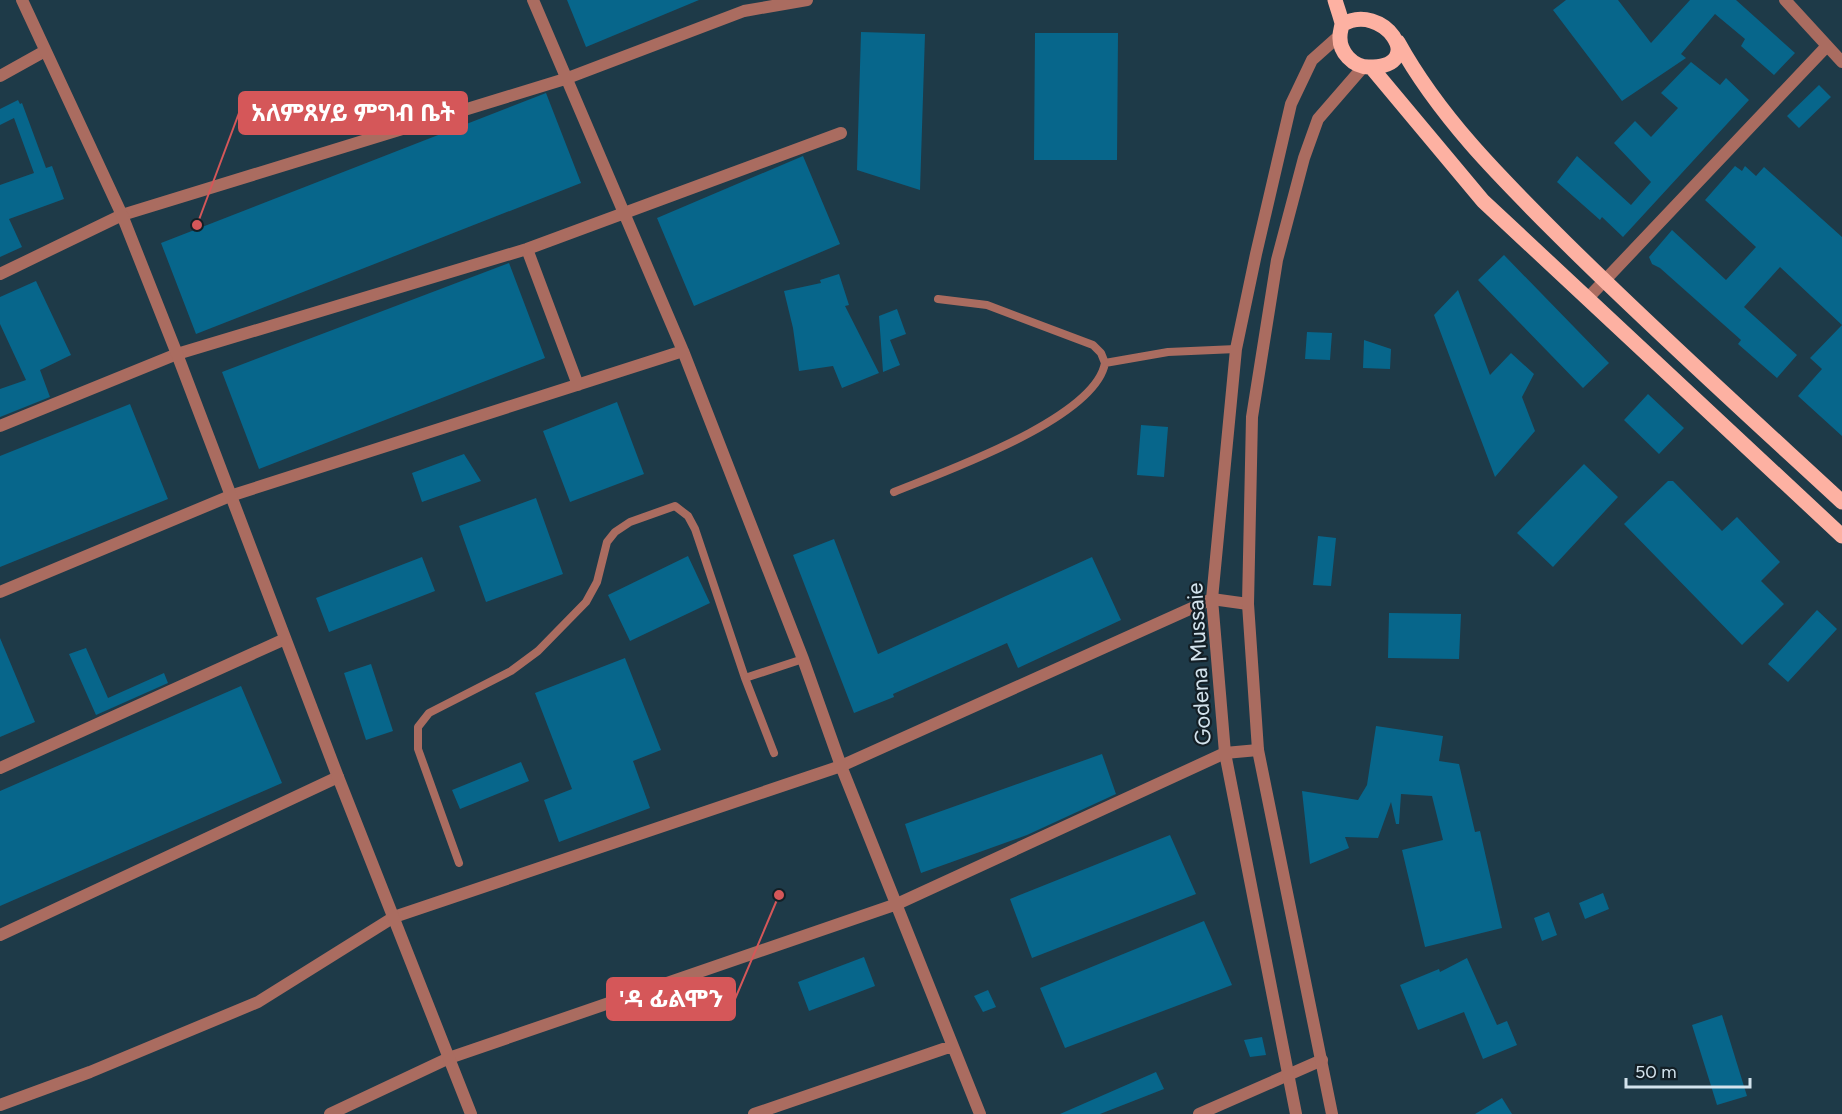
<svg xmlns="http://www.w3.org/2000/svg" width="1842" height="1114" viewBox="0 0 1842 1114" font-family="Figtree,'Noto Sans Ethiopic',sans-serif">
<rect width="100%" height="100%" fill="#1e3a48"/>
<path fill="#07668b" d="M 567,0 L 699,0 L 586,47 Z
M 1566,0 L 1618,0 L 1651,43 L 1690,0 L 1736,0 L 1795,53 L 1774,75 L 1741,46 L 1745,39 L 1715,14 L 1681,54 L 1686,58 L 1622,101 L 1553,10 Z
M 861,32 L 925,34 L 920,190 L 857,170 Z
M 1035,33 L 1118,33 L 1117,160 L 1034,160 Z
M 1691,62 L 1720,85 L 1726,78 L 1749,100 L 1623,237 L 1602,217 L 1600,220 L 1557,182 L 1577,156 L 1631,205 L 1651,182 L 1614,143 L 1635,121 L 1651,137 L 1678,108 L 1661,93 Z
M 1819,85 L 1831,97 L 1799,128 L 1787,116 Z
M 546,93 L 581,183 L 196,334 L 161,243 Z
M 18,100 L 20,104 L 22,103 L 46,168 L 52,166 L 64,199 L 9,219 L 22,247 L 0,257 L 0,185 L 34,173 L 14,118 L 0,125 L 0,109 Z
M 803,156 L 840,244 L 694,306 L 657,218 Z
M 1735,166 L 1742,171 L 1745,166 L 1756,176 L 1764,167 L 1842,237 L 1842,436 L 1798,396 L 1822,369 L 1810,358 L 1842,325 L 1780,267 L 1744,307 L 1797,355 L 1777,378 L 1738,344 L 1741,340 L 1660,268 L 1652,264 L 1649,257 L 1672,230 L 1726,280 L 1756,247 L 1705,200 Z
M 1504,255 L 1609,363 L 1583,388 L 1478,280 Z
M 509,263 L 545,358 L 259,469 L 222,372 Z
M 839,274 L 849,305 L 845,306 L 879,373 L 842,388 L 833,366 L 799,371 L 793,328 L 784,291 L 821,283 L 820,280 Z
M 36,281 L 71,355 L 40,370 L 50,397 L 0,417 L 0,389 L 26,380 L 0,324 L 0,297 Z
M 1458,290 L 1490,375 L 1511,353 L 1534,374 L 1522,397 L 1535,431 L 1495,477 L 1434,315 Z
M 897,309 L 906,334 L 890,340 L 900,365 L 883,372 L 879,316 Z
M 1307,332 L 1332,333 L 1330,360 L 1305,359 Z
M 1364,340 L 1391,349 L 1390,369 L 1363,368 Z
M 1648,394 L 1684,428 L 1659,454 L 1624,420 Z
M 617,402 L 644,474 L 570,502 L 543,431 Z
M 130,404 L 168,499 L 0,567 L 0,456 Z
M 1141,425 L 1168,427 L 1164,477 L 1137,475 Z
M 464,454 L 481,481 L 422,502 L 412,473 Z
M 1584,464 L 1618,497 L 1553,567 L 1517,533 Z
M 1668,481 L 1673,481 L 1722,531 L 1737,517 L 1780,562 L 1761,581 L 1784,604 L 1742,645 L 1624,524 Z
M 536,498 L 563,574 L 486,602 L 459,526 Z
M 1318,536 L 1336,538 L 1331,586 L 1313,585 Z
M 834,539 L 878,654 L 1092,557 L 1121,620 L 1018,668 L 1007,643 L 893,694 L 894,697 L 854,713 L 793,555 Z
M 688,556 L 710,603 L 630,641 L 608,595 Z
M 422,557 L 435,591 L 329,632 L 316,598 Z
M 1817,610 L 1837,629 L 1788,682 L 1768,664 Z
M 1389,613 L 1461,614 L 1459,659 L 1388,658 Z
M 0,638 L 35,722 L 0,737 Z
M 86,648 L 108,698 L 164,673 L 168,683 L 96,715 L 69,654 Z
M 625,658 L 661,750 L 633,761 L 650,808 L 559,842 L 544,800 L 572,789 L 535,693 Z
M 371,664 L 393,731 L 366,740 L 344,673 Z
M 241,686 L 282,783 L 0,906 L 0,791 Z
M 1376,726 L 1443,736 L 1439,761 L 1459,764 L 1475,832 L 1480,831 L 1502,928 L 1425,947 L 1402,850 L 1443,840 L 1432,796 L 1401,794 L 1399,824 L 1396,824 L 1391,802 L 1378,838 L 1345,837 L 1349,848 L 1310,864 L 1302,791 L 1358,800 L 1367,785 Z
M 1102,754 L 1116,794 L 1027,835 L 921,873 L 905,824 Z
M 521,762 L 529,781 L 460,809 L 452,790 Z
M 1170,835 L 1196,894 L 1032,958 L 1010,899 Z
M 1603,893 L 1609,909 L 1585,919 L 1579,903 Z
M 1549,912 L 1557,935 L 1542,941 L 1534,918 Z
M 1204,921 L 1232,985 L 1065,1048 L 1040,988 Z
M 864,957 L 875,986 L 809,1011 L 798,982 Z
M 1467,958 L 1497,1025 L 1507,1021 L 1517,1045 L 1483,1059 L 1464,1012 L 1418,1030 L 1400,985 L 1439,969 L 1440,972 Z
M 988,990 L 996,1007 L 983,1012 L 974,996 Z
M 1722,1015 L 1747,1096 L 1717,1105 L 1692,1025 Z
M 1262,1037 L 1266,1055 L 1250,1057 L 1244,1040 Z
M 1156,1072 L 1164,1089 L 1100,1114 L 1060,1114 Z
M 1502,1098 L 1512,1114 L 1475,1114 Z"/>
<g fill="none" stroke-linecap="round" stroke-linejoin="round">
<path stroke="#aa6c60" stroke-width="8" d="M 938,299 L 987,305 L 1093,345 L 1101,353 L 1105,363 L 1168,352 L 1236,349
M 894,492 C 943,472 1095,419 1105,363
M 745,678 L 803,659
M 459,863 L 418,749 L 418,727 L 429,713 L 511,671 L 538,651 L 586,602 L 597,582 L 607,542 L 615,532 L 630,522 L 675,506 L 688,516 L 695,529 L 745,678 L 774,753"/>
<path stroke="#aa6c60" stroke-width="12" d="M 533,0 L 683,351 L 803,659 L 841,766 L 980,1114
M 1785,0 L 1842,62
M 0,76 L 45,51
M 527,249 L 578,385
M 0,274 L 122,215 L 565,79 L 744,11 L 807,0
M 1588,298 L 1826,47
M 0,426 L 177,354 L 527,249 L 841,133
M 0,592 L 230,496 L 683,351
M 0,768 L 285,639
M 0,935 L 338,777
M 0,1105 L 90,1072 L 258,1002 L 394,917 L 841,766 L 1212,599 L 1248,604
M 330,1114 L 449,1058 L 897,904 L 1225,753 L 1258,750
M 754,1114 L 952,1046
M 1199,1114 L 1322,1060"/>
<path stroke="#aa6c60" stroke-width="12" d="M 22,0 L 122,215 L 177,354 L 338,777 L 471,1114
M 1296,1114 L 1225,753 L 1212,599 L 1236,349 L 1256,254 L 1291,104 L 1312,60 L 1340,35
M 1332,1114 L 1258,750 L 1248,604 L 1252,417 L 1277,260 L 1304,158 L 1318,119 L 1364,66"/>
<path stroke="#fdb1a2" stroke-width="15" d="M 1335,0 C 1337,7 1340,15 1342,23 C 1342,27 1340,31 1340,36 C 1339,52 1353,67 1369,67 C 1430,67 1382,0 1342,25
M 1398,42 C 1441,120 1505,182 1567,244 C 1656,332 1750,417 1842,502
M 1371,67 L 1483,201 L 1842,536"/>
</g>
<g text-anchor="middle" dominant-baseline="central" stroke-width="4.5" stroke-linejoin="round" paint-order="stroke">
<g font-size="22" fill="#d3e3ed" stroke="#131f26">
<text transform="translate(1199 664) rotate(-93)">Godena Mussaie</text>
</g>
</g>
<path fill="none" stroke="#d55759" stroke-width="2" d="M197 225L239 113M779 895L735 999"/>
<g fill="#d55759" stroke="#131f26" stroke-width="2">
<circle cx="197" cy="225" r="6"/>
<circle cx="779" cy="895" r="6"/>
</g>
<g fill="#d55759" stroke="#d55759" stroke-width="2">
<rect x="239" y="92" width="228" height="42" rx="6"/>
<rect x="607" y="978" width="128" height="42" rx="6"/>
</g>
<g font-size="24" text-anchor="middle" font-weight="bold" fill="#fff">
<text x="353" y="121">አለምጸሃይ ምግብ ቤት</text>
<text x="671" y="1007">'ዳ ፊልሞን</text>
</g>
<path d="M1626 1078v9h124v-9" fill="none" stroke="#d3e3ed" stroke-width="3"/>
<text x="1635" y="1078" font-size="18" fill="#d3e3ed" stroke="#131f26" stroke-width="4.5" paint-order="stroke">50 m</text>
</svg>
